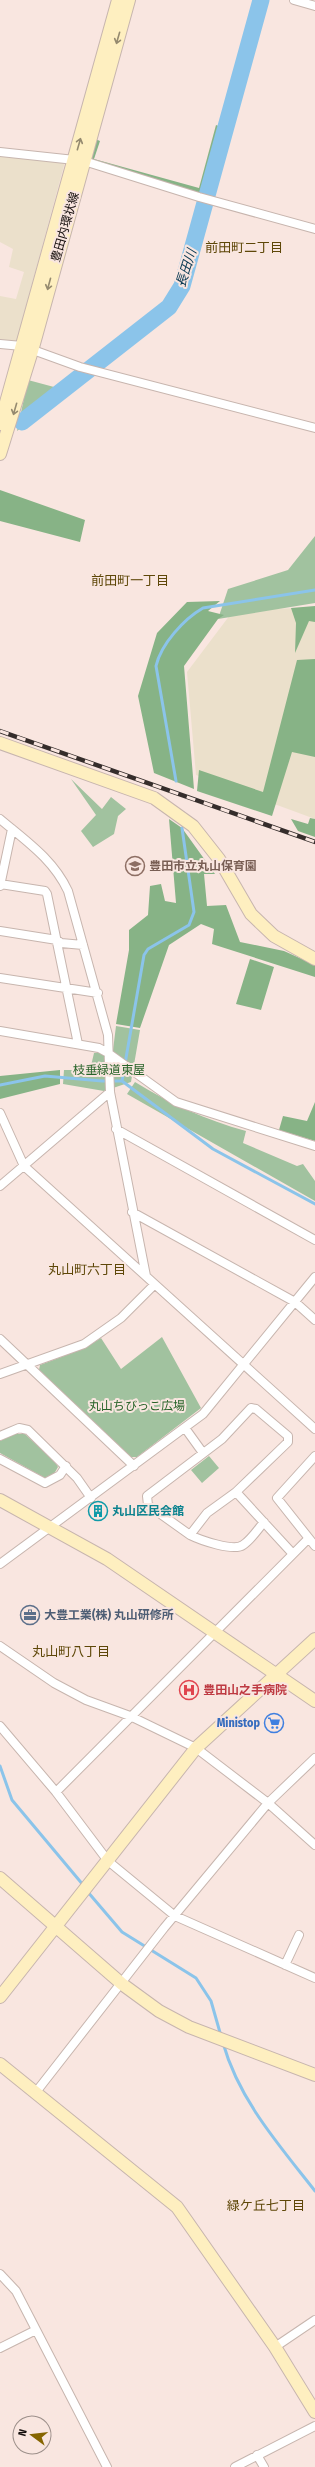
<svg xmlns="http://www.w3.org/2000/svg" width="315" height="2467" viewBox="0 0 315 2467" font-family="'Fira Sans Condensed','Noto Sans JP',sans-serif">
<rect width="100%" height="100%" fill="#f9e6e0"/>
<path fill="#ebe0cb" d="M 0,154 L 65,162 L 16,343 L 0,341 L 0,296 L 16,299 L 24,272 L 9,267 L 13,249 L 0,242 Z
M 315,607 L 315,819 L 196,775 L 187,672 L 233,611 Z"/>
<path fill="#a1c29f" d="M 82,369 L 91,373 L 17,431 L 28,380 L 54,387 Z
M 315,536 L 315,603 L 218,619 L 228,589 L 288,570 Z
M 71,779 L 102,809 L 111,797 L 126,809 L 118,816 L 114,834 L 93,847 L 81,831 L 96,815 Z
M 116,1026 L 140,1030 L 131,1082 L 104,1091 L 63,1084 L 64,1070 L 90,1070 L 94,1053 L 113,1050 Z
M 135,1082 C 171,1104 206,1120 246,1131 L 243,1143 L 297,1166 L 303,1164 L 315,1181 L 315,1201 L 127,1094 Z
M 162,1337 L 201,1408 L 137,1457 L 130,1457 L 39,1370 L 40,1365 L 85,1348 L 101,1338 L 121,1369 Z
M 15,1434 L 25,1434 L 55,1462 L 58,1467 L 54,1474 L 45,1478 L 0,1453 L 0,1441 Z
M 209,1456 L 219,1468 L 202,1483 L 191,1470 Z"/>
<path fill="#87b386" d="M 216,125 L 221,127 L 201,195 L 88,159 L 93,138 L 100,141 L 94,159 L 199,188 Z
M 0,490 L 85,520 L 80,542 L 0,521 Z
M 220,601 L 208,611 L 224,615 L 218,619 L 184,666 L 194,789 L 154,773 L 138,696 L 157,633 L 187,602 Z
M 315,606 L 315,622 L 309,621 L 295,653 L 296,623 L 291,608 Z
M 315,659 L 315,757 L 292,752 L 272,816 L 197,791 L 199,770 L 263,792 L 297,660 Z
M 310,818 L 315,819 L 315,837 L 298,831 L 291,819 L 308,824 Z
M 169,819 L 182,828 L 215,874 L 204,874 L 207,906 L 226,905 L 240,942 L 284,951 L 315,965 L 315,977 L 212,944 L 214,929 L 201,924 L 169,945 L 140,1028 L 116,1024 L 129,950 L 129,930 L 148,915 L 150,886 L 161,884 L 165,901 L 176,903 Z
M 250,959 L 274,967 L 261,1010 L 236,1004 Z
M 60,1070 L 60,1084 L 0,1099 L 0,1076 Z
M 315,1102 L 315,1141 L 279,1130 L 283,1116 L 307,1121 Z"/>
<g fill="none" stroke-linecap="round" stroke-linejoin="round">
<path stroke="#8bc4ea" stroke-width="3" d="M 176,781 L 156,666 C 161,644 184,619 203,608 L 315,590
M 122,1081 L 144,955 L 148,949 L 189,925 L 194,912 L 182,828
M 0,1085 L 45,1076 L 102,1081 L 122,1081 L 213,1149 L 315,1204
M 0,1766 L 12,1800 L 84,1886
M 87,1891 L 122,1932 L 196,1978 L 211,2001 L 221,2036
M 223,2043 C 239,2100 279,2145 315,2191"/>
<path stroke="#8bc4ea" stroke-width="17" d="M 22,422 L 169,307 L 182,286 L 261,0"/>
<g stroke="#c7b5ae" stroke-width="10">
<path id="street" d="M 294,0 L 315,6
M 0,152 L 84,161 L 199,197 L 315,229
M 0,344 L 22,346 L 80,367 L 315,428
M 0,819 C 26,841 53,859 68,891 L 108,1035 L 110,1092 L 146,1276
M 0,884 L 45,891 L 47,894 L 78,1044
M 0,886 L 12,829
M 0,931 L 57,940 L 61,943 L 83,945
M 0,978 L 98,993
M 0,1031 L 99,1048 L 108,1053 L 176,1102 L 315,1146
M 0,1113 L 24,1166 L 315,1429
M 116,1129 L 315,1240
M 0,1186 L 110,1092
M 132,1212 L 295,1302 L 315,1320
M 0,1339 L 134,1466
M 0,1374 L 84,1344 L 121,1318 L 154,1285
M 185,1428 L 203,1453
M 0,1436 L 19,1428 L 28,1430 L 77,1478 L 91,1498
M 315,1456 L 277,1498 L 315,1546
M 0,1459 L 45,1483 L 60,1475 L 66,1466
M 236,1492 L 207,1513 L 190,1535 L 148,1505 L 147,1496 L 222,1439 L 251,1408 L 256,1409 L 288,1436 L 288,1442 L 236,1492 L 293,1554
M 190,1535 C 200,1540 234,1552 243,1545 C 251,1540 258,1529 264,1522
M 0,1564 L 203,1414 L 315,1277
M 0,1646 L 54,1683 L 86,1700 L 130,1716 L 196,1748 L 268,1803 L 315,1845
M 0,1726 L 56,1792 L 108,1861 L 175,1916 L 315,1978
M 56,1792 L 308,1539
M 285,1965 L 299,1935
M 36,2092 L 164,1928 L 268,1803 L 315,1758
M 0,2274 L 16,2291 L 107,2467
M 275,2347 L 315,2320
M 0,2348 L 36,2330
M 257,2455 L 264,2467
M 235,2467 L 315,2426"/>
</g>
<g stroke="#c7b5ae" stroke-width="14">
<path id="secondary" d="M 0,424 L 118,0
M 0,454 L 32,351 L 129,0
M 0,743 L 154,798 L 193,826 L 219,859 L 251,914 L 274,936 L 315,959
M 0,1500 L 107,1559 L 315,1701
M 0,1878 L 122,1984 L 159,2011 L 189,2027 L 315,2075
M 0,1997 L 196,1748 L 315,1639
M 0,2064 L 177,2207 L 275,2347 L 315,2412"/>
</g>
<use href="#street" stroke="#fff" stroke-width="8"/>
<use href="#secondary" stroke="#feefc0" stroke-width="12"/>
<g stroke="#352d2b" stroke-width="4.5">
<path id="rail" d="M 0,731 L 315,842"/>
</g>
<use href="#rail" stroke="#f9e6e0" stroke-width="3" stroke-dasharray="9" stroke-linecap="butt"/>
</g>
<defs><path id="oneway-shaft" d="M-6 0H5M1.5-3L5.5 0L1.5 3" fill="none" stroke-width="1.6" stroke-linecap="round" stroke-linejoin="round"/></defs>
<g stroke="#958a6f">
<use href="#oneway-shaft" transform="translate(118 38) rotate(106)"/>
<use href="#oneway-shaft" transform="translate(79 144) rotate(-74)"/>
<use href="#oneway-shaft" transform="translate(49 284) rotate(105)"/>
<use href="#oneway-shaft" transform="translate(15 409) rotate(106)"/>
</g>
<defs>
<g id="school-ring" transform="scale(1)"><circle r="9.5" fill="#f9e6e0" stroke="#8d6e63" stroke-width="1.5"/><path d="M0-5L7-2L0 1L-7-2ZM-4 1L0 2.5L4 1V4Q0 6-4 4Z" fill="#8d6e63"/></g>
<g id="building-ring" transform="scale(1)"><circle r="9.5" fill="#f9e6e0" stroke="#0f9aa8" stroke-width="1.5"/><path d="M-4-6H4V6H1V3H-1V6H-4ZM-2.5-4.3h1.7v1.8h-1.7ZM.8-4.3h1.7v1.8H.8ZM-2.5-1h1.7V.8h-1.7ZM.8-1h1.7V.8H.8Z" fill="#0f9aa8"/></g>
<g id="office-ring" transform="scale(1)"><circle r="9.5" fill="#f9e6e0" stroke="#5c6f8a" stroke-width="1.5"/><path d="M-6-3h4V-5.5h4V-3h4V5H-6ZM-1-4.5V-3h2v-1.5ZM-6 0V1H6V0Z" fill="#5c6f8a"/></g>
<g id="hospital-ring" transform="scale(1)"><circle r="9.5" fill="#f9e6e0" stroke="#e0444e" stroke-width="1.5"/><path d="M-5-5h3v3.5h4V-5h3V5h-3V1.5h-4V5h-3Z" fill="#e0444e"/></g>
<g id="supermarket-ring" transform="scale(1)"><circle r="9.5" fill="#f9e6e0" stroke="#3f7fe0" stroke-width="1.5"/><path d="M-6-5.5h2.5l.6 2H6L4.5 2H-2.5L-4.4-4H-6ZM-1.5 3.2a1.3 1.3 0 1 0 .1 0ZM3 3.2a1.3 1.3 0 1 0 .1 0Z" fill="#3f7fe0"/></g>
</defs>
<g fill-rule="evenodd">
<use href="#school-ring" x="135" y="866"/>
<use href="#building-ring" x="98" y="1511"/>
<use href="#office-ring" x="30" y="1615"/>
<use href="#hospital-ring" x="189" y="1690"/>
<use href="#supermarket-ring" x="274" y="1723"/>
</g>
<g text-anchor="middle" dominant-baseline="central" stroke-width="4" stroke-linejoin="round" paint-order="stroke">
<g font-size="12" fill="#140e0c" stroke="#f9e6e0">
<text transform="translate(65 227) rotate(-74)">豊田内環状線</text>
</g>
<g font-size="12" font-weight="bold" fill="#785e54" stroke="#f9e6e0" text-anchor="start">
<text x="149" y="866">豊田市立丸山保育園</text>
</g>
<g font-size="12" fill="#286429" stroke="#f9e6e0">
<text x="109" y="1070">枝垂緑道東屋</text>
<text x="137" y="1406">丸山ちびっこ広場</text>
</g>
<g font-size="12" font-weight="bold" fill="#0d838f" stroke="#f9e6e0" text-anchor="start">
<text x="112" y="1511">丸山区民会館</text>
</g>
<g font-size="12" font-weight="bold" fill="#4e5e75" stroke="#f9e6e0" text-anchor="start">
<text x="44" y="1615">大豊工業(株) 丸山研修所</text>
</g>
<g font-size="12" font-weight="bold" fill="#be3a42" stroke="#f9e6e0" text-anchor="start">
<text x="203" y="1690">豊田山之手病院</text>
</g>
<g font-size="12" font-weight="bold" fill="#366cbe" stroke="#f9e6e0" text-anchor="end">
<text x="260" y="1723">Ministop</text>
</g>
<g font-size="13" fill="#5e4708" stroke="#f9e6e0">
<text x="244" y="247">前田町二丁目</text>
<text x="130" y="580">前田町一丁目</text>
<text x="87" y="1269">丸山町六丁目</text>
<text x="71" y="1651">丸山町八丁目</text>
<text x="266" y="2205">緑ケ丘七丁目</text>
</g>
<g font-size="13" font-style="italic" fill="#083852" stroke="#f9e6e0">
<text transform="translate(186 268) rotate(-72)">長田川</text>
</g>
</g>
<g transform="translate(32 2435) rotate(285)"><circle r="19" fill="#f9e6e0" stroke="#9d908b"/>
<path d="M0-3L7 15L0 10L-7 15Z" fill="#866500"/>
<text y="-6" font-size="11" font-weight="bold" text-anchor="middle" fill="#140e0c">N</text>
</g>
</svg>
